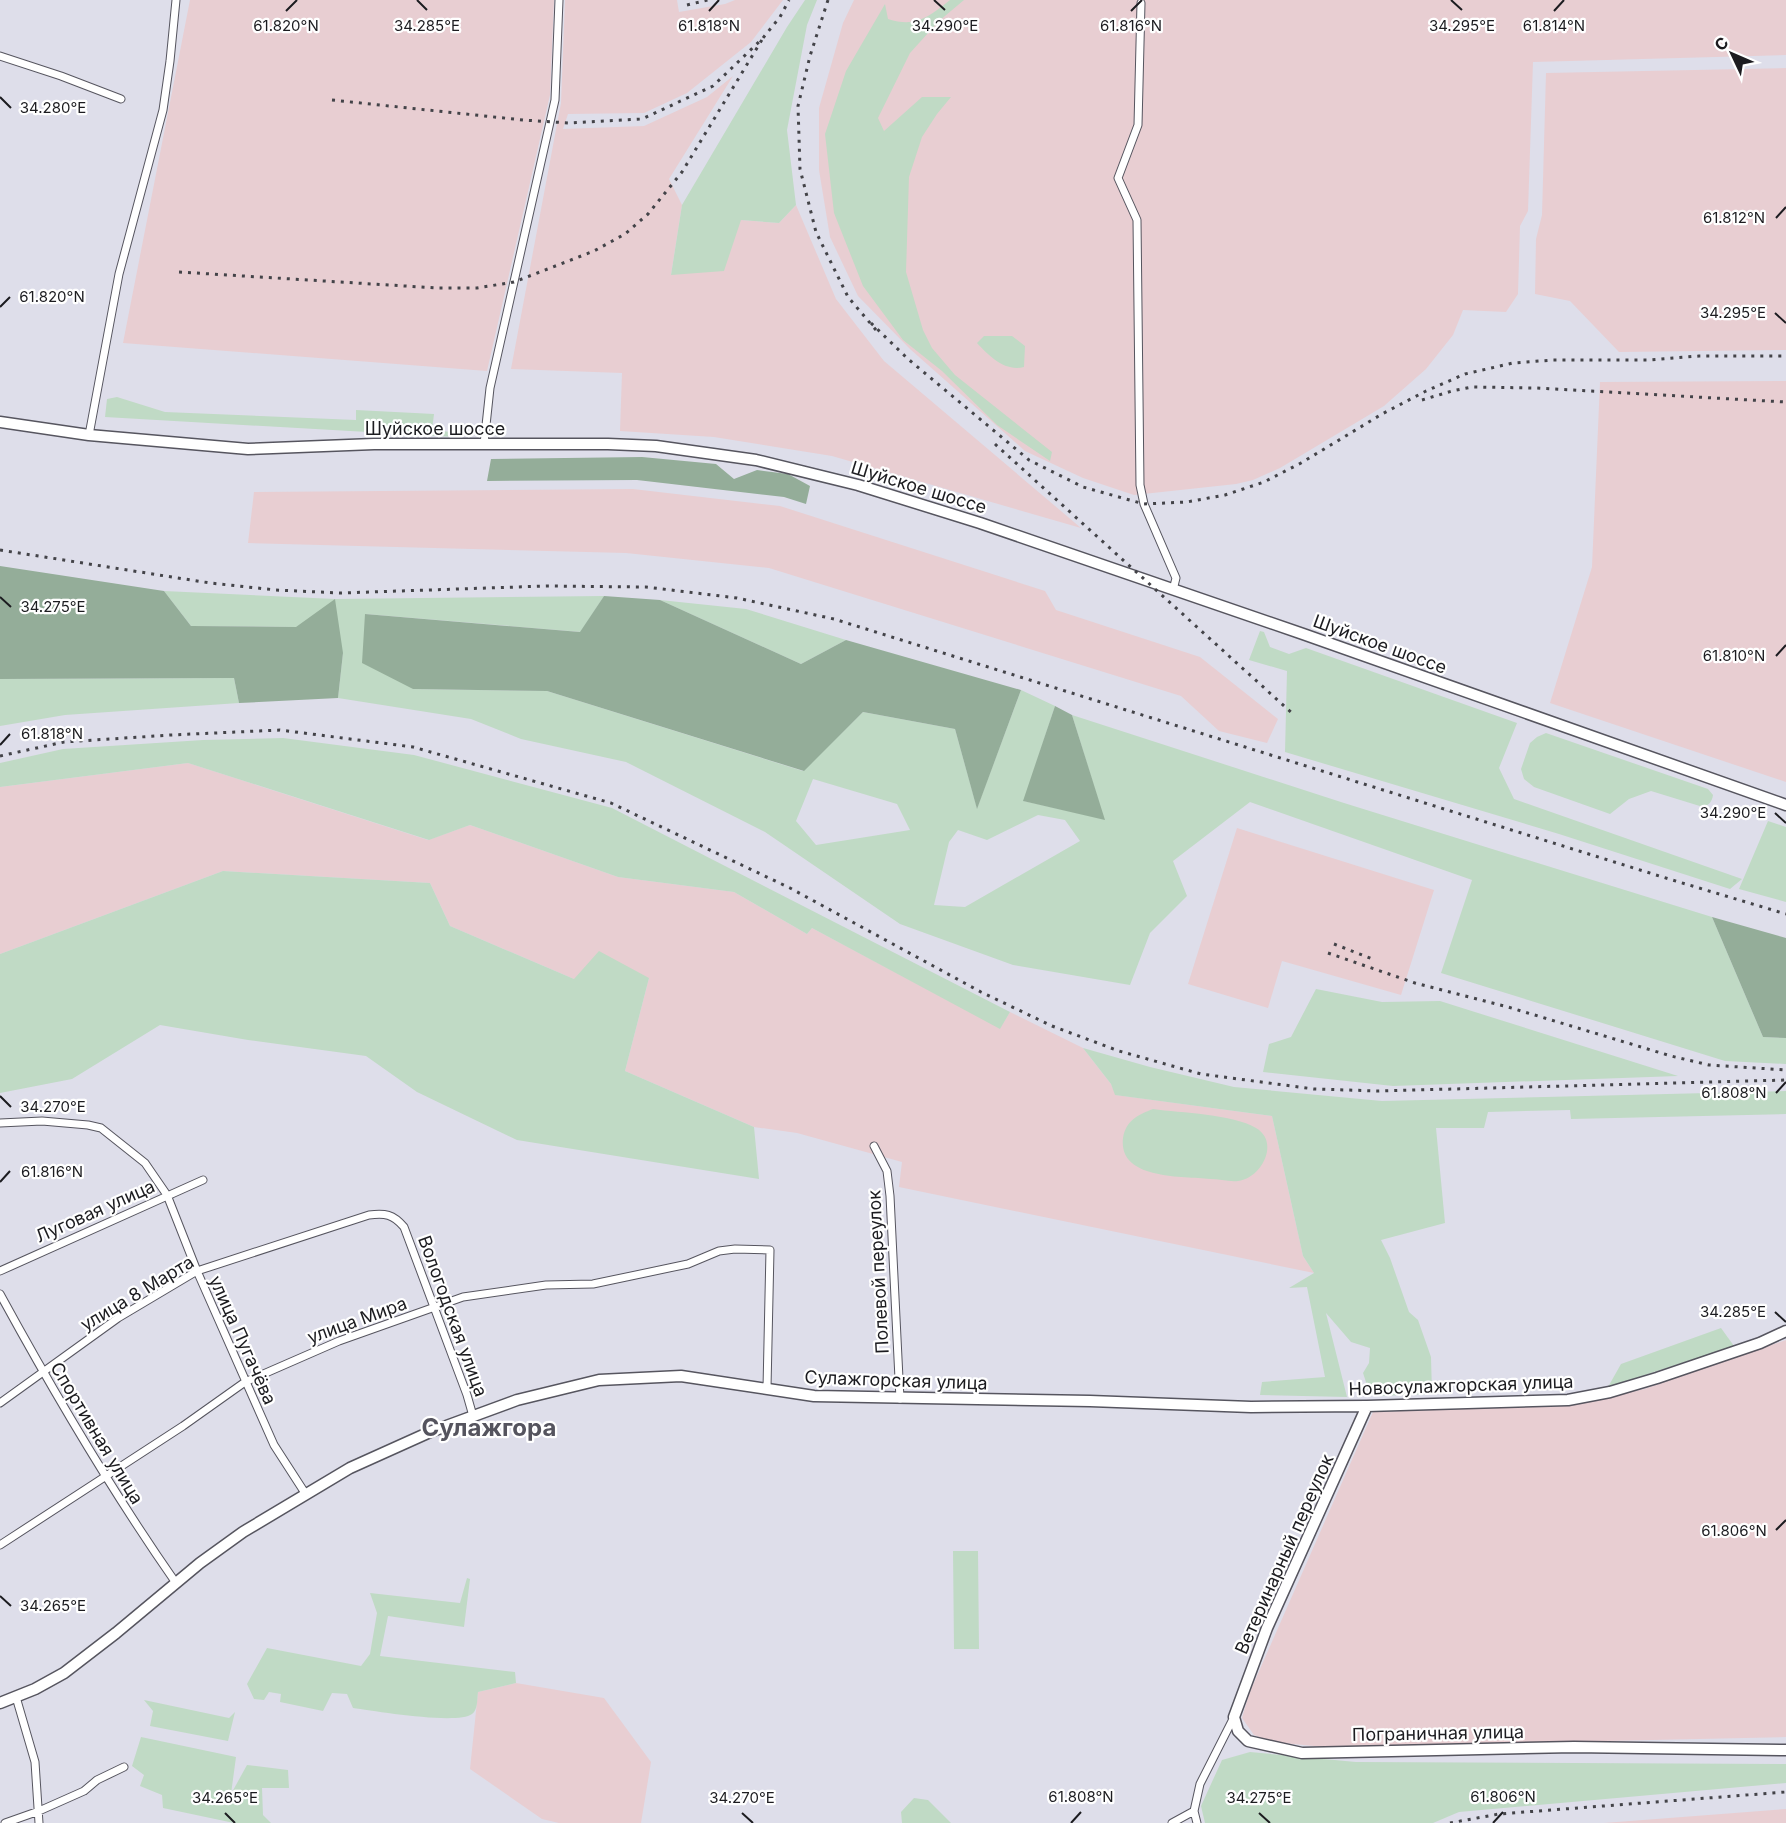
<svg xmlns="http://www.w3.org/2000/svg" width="1786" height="1823" viewBox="0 0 1786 1823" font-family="Inter,sans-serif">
<rect width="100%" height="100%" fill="#dedeea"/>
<path fill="#e8ced2" d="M 190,0 L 554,0 L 550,95 L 487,371 L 123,343 Z
M 565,0 L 677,0 L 679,12 L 725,4 L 735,0 L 783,0 L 751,42 L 687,93 L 644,113 L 568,114 L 563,129 L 644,126 L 707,97 L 733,76 L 669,179 L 682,205 L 671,275 L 741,220 L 779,223 L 796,205 L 836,299 L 884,361 L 1081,528 L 832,456 L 714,437 L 620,431 L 622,373 L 511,369 L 561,103 Z
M 854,0 L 1786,0 L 1786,55 L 1533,62 L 1528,211 L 1520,226 L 1518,294 L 1506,312 L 1463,310 L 1453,335 L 1426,369 L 1384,406 L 1280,468 L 1253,480 L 1236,484 L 1134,495 L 1083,478 L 1025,451 L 910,349 L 858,296 L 830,237 L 819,170 L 819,108 L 843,23 Z
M 1786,68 L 1786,350 L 1619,352 L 1570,301 L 1535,294 L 1536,239 L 1542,215 L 1546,73 Z
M 1786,381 L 1786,782 L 1550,703 L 1592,567 L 1600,382 Z
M 633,489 L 780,506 L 1045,591 L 1056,610 L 1200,657 L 1278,719 L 1267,743 L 1219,731 L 1181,696 L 769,568 L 626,553 L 248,543 L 254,492 Z
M 188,763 L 428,840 L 470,825 L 618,877 L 734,892 L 807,934 L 812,928 L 1000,1028 L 1010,1012 L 1083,1048 L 1111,1084 L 1116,1095 L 1272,1116 L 1303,1256 L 1314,1273 L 899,1187 L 902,1162 L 797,1133 L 754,1127 L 625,1071 L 649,978 L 574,979 L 450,926 L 430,883 L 223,871 L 0,954 L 0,787 Z
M 1237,828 L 1434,890 L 1401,995 L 1282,961 L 1268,1008 L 1188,984 Z
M 1786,1340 L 1786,1737 L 1324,1747 L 1273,1742 L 1254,1735 L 1242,1718 L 1249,1694 L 1373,1412 L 1572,1405 L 1644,1389 Z
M 516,1683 L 604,1698 L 651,1762 L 641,1823 L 559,1823 L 542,1819 L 470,1769 L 478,1692 Z
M 1786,1809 L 1786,1823 L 1604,1823 Z"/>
<path fill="#c0dac5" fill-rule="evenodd" d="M 805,0 L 817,0 L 807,25 L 787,130 L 796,205 L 779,223 L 741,220 L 724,271 L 671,275 L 682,205 L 787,27 Z
M 950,0 L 964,0 L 939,21 L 910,53 L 878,118 L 884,131 L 922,97 L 951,97 L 937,114 L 922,137 L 909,177 L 906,272 L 923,330 L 932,348 L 955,375 L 1052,452 L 1050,461 L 997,425 L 942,371 L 903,340 L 863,286 L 834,213 L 825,134 L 846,71 L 885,4 L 888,19 C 916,28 928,17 950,0 Z
M 984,336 L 1012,336 L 1025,346 L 1024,367 C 1005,372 989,356 977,343 Z
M 117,397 L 165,412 L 356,420 L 356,410 L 434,414 L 432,430 L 460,433 L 455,437 L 105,417 L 107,399 Z
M 164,591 L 335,599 L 604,596 L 581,632 L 365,614 L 413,689 L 547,691 L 803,771 L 863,712 L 955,729 L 977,808 L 1021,690 L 1055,706 L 1024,801 L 1104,819 L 1072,715 L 1344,803 L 1712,917 L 1763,1037 L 1786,1038 L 1786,1064 L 1725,1061 L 1441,973 L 1472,880 L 1250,802 L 1173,861 L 1187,896 L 1150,933 L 1130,985 L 1013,965 L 900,924 L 765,832 L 626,762 L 521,739 L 471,719 L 338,698 L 343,653 L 296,627 L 191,626 ZM 813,779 L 897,804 L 910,830 L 816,845 L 796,821 ZM 1038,815 L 1065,820 L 1080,841 L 965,907 L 934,905 L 949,842 L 958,830 L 987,840 Z
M 660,600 L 746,609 L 846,640 L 801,664 Z
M 1260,631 L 1264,632 L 1270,647 L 1289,654 L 1306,648 L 1517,723 L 1499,768 L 1514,799 L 1742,879 L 1730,889 L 1559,834 L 1285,752 L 1287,671 L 1249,660 Z
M 234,678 L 239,703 L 65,715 L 0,726 L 0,679 Z
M 1546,733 L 1708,789 L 1713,795 C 1712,802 1709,805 1703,807 L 1651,791 L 1629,799 L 1610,814 L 1534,787 L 1524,779 L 1521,769 L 1530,743 L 1537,737 Z
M 283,738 L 414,755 L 612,808 L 1010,1012 L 1000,1029 L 812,928 L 807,934 L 734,892 L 618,877 L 470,825 L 429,840 L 188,763 L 0,787 L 0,763 L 63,749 L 203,740 Z
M 1768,821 L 1786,827 L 1786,902 L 1739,889 Z
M 223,871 L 430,883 L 450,926 L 574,979 L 599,951 L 649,978 L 625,1071 L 754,1127 L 759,1179 L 517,1140 L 417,1092 L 366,1056 L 248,1040 L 160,1025 L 72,1079 L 0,1093 L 0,954 Z
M 1316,989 L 1382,1002 L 1440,1001 L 1678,1076 L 1393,1086 L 1263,1072 L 1269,1044 L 1291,1037 Z
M 1083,1048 L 1150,1067 L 1234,1087 L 1382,1101 L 1786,1091 L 1786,1114 L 1571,1119 L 1570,1110 L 1488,1112 L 1484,1128 L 1436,1128 L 1445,1223 L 1381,1240 L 1390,1258 L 1409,1312 L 1418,1320 L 1431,1357 L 1432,1394 L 1375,1396 L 1367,1385 L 1363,1373 L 1369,1363 L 1370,1348 L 1351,1342 L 1326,1313 L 1347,1397 L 1260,1395 L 1262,1382 L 1325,1377 L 1307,1287 L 1289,1288 L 1314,1273 L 1303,1256 L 1272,1116 L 1115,1095 L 1111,1084 Z
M 1153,1109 C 1181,1113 1233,1114 1256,1128 C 1280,1142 1262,1178 1238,1181 C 1229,1182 1219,1179 1210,1179 C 1182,1176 1118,1180 1123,1138 C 1126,1120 1138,1115 1153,1109 Z
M 1721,1328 L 1734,1346 L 1608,1387 L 1621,1364 Z
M 953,1551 L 978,1551 L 979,1649 L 954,1649 Z
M 467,1578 L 470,1579 L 464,1627 L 388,1616 L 380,1656 L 515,1672 L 516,1683 L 478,1692 C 477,1699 478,1710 472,1714 C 457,1725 375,1711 353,1708 L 347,1694 L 332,1693 L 323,1711 L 280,1702 L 281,1694 L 269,1692 L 264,1700 L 254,1699 L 247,1684 L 267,1648 L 361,1666 L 370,1654 L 377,1613 L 370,1593 L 460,1603 Z
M 144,1700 L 229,1718 L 235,1712 L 228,1741 L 150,1726 L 153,1711 Z
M 141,1737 L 236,1757 L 231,1794 L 247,1765 L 288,1770 L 289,1788 L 262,1788 L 263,1815 L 271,1823 L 234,1823 L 163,1808 L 162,1795 L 140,1786 L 144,1775 L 132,1766 Z
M 1250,1752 L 1356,1762 L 1786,1764 L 1786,1783 L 1459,1812 L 1433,1823 L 1205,1823 L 1201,1806 L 1222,1760 Z
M 914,1798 L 928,1800 L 951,1823 L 902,1823 L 901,1812 Z"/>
<path fill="#94ad99" d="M 642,457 L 716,464 L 734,479 L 757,470 L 788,474 L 810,486 L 806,504 L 784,497 L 637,480 L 487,481 L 491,459 Z
M 0,566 L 164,591 L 191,626 L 296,627 L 335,599 L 343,653 L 338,698 L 239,703 L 234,678 L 0,679 Z
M 604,596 L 660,600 L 801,664 L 846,640 L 1021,690 L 977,809 L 955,729 L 863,712 L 804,771 L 547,691 L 413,689 L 362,663 L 365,614 L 580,632 Z
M 1055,706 L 1072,715 L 1105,820 L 1023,801 Z
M 1712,917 L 1786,938 L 1786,1038 L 1763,1037 Z"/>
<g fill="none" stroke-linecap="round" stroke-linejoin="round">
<g stroke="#56555f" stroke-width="9">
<path id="street" d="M 1141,3 L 1138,125 L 1118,178 L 1137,220 L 1140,485 L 1144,504 L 1176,578 L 1173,590
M 0,56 L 61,76 L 121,99
M 89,435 L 119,274 L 163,110 L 170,61 L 176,0
M 484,444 L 490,388 L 555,100 L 559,0
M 0,1123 L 42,1121 L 88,1125 L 101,1128 L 145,1163 L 167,1195 L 197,1271 L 274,1445 L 305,1493
M 874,1146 L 887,1171 L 890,1196 L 900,1399
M 0,1271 L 203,1180
M 0,1294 C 54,1393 111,1490 176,1583
M 0,1403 L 118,1318 L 197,1271 L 369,1215 C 385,1213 393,1214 404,1227 L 467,1395 L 473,1416
M 0,1545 L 183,1426 L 245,1382 L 339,1341 L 463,1297 L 546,1285 L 593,1284 L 688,1264 L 719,1251 L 735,1249 L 770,1250 L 767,1388
M 16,1697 L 35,1762 L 39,1823
M 1194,1811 L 1197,1823
M 5,1823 L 39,1811 L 84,1791 L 97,1780 L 124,1767
M 1172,1823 L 1194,1811 L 1200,1784 L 1234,1717"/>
</g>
<g stroke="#56555f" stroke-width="13">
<path id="secondary" d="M 1367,1406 L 1267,1628 L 1234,1717 L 1238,1731 L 1248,1741 L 1302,1753 L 1574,1747 L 1786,1750
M 0,1703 L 35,1689 L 64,1673 L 116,1633 L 200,1563 L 243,1532 L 350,1468 L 430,1432 L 517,1400 L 599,1380 L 681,1376 L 814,1396 L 1090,1401 L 1251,1407 L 1367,1406 L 1568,1400 L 1610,1392 L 1657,1378 L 1760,1343 L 1786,1331"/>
</g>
<g stroke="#56555f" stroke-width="13">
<path id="primary" d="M 0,422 L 89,435 L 248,449 L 374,444 L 608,444 L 656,446 L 756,460 L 858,485 L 980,523 L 1303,634 L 1786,805"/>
</g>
<use href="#street" stroke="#fff" stroke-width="7"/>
<use href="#secondary" stroke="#fff" stroke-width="10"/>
<use href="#primary" stroke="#fff" stroke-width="10"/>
<path stroke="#434348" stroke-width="3" stroke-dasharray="3 6" stroke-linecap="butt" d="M 828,0 L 810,56 L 798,106 L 800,169 L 816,232 L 848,297 L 876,330
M 687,5 L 708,0
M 332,100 L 523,120 L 569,123 L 642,119 L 713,86 L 763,38 L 780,17 L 789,0
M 179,272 L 437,288 L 477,288 L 514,282 L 594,251 L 625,234 L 648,214 L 682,172 L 763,38
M 871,323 L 908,359 L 1029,460 L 1083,487 L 1144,504 L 1187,502 L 1225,495 L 1264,482 L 1301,463 L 1382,414 L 1426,391 L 1465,374 L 1513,363 L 1553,360 L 1649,360 L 1699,356 L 1786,356
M 1422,400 L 1452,391 L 1472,387 L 1536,388 L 1786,402
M 995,444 L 1293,714
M 0,550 L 210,583 L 276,590 L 341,593 L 546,586 L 646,587 L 737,598 L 834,619 L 1669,879 L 1786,914
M 0,756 L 64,742 L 171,735 L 280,730 L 413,747 L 611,803 L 790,888 L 981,992 L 1052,1026 L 1119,1051 L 1201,1074 L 1314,1089 L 1379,1091 L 1786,1080
M 1334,944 L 1375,960
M 1328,953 L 1415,983 L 1508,1007 L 1671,1056 L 1709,1065 L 1786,1070
M 1450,1823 L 1499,1814 L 1786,1792"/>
</g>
<path fill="none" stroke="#1c1c20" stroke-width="2" d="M 417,0 L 427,10M 934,0 L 945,10M 1451,0 L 1462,10M 286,11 L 297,0M 709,11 L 719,0M 1131,11 L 1142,0M 1554,11 L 1564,0M 0,97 L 11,108M 1776,218 L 1786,207M 0,307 L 10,297M 1775,313 L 1786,323M 0,597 L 11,607M 1776,656 L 1786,645M 0,745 L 10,734M 1775,813 L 1786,823M 1776,1093 L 1786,1082M 0,1096 L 11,1107M 0,1182 L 10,1171M 1775,1312 L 1786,1322M 1776,1530 L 1786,1520M 0,1596 L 11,1606M 225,1813 L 235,1823M 742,1813 L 753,1823M 1259,1813 L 1270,1823M 1071,1823 L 1081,1812M 1493,1823 L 1503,1812"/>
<g text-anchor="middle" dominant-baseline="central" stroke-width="4.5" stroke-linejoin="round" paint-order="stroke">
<g font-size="18" fill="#1c1c20" stroke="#fff">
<text x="435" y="428">Шуйское шоссе</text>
<text transform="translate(919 487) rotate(17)">Шуйское шоссе</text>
<text transform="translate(1380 644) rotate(20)">Шуйское шоссе</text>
<text transform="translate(95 1211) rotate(-24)">Луговая улица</text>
<text transform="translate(878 1272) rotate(-93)">Полевой переулок</text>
<text transform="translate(137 1293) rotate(-31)">улица 8 Марта</text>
<text transform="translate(453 1316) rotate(70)">Вологодская улица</text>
<text transform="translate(357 1320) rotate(-20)">улица Мира</text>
<text transform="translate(243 1340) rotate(66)">улица Пугачёва</text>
<text transform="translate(896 1380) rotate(2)">Сулажгорская улица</text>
<text transform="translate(1461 1385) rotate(-2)">Новосулажгорская улица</text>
<text transform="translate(97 1433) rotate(59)">Спортивная улица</text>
<text transform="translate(1284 1554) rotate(-66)">Ветеринарный переулок</text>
<text transform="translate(1438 1733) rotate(-1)">Пограничная улица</text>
</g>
<g font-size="24" font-weight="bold" fill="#55545e" stroke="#fff">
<text x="489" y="1427">Сулажгора</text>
</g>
</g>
<g font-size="15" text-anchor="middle" fill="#1c1c20" stroke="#fff" stroke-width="4.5" stroke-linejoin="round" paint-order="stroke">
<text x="427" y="31">34.285°E</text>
<text x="945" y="31">34.290°E</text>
<text x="1462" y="31">34.295°E</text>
<text x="286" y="31">61.820°N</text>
<text x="709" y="31">61.818°N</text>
<text x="1131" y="31">61.816°N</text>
<text x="1554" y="31">61.814°N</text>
<text x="53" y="113">34.280°E</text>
<text x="1734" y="223">61.812°N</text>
<text x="52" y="302">61.820°N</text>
<text x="1733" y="318">34.295°E</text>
<text x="53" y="612">34.275°E</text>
<text x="1734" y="661">61.810°N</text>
<text x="52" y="739">61.818°N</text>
<text x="1733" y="818">34.290°E</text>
<text x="1734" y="1098">61.808°N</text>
<text x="53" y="1112">34.270°E</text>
<text x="52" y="1177">61.816°N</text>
<text x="1733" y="1317">34.285°E</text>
<text x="1734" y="1536">61.806°N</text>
<text x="53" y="1611">34.265°E</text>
<text x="1081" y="1802">61.808°N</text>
<text x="1503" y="1802">61.806°N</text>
<text x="225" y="1803">34.265°E</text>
<text x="742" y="1803">34.270°E</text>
<text x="1259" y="1803">34.275°E</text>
</g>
<g transform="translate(1732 54) rotate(314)" stroke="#ffffff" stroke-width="4.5" paint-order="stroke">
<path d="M0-4.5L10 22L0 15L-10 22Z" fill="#1c1c20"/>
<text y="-9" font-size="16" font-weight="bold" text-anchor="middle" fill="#1c1c20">С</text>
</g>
</svg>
